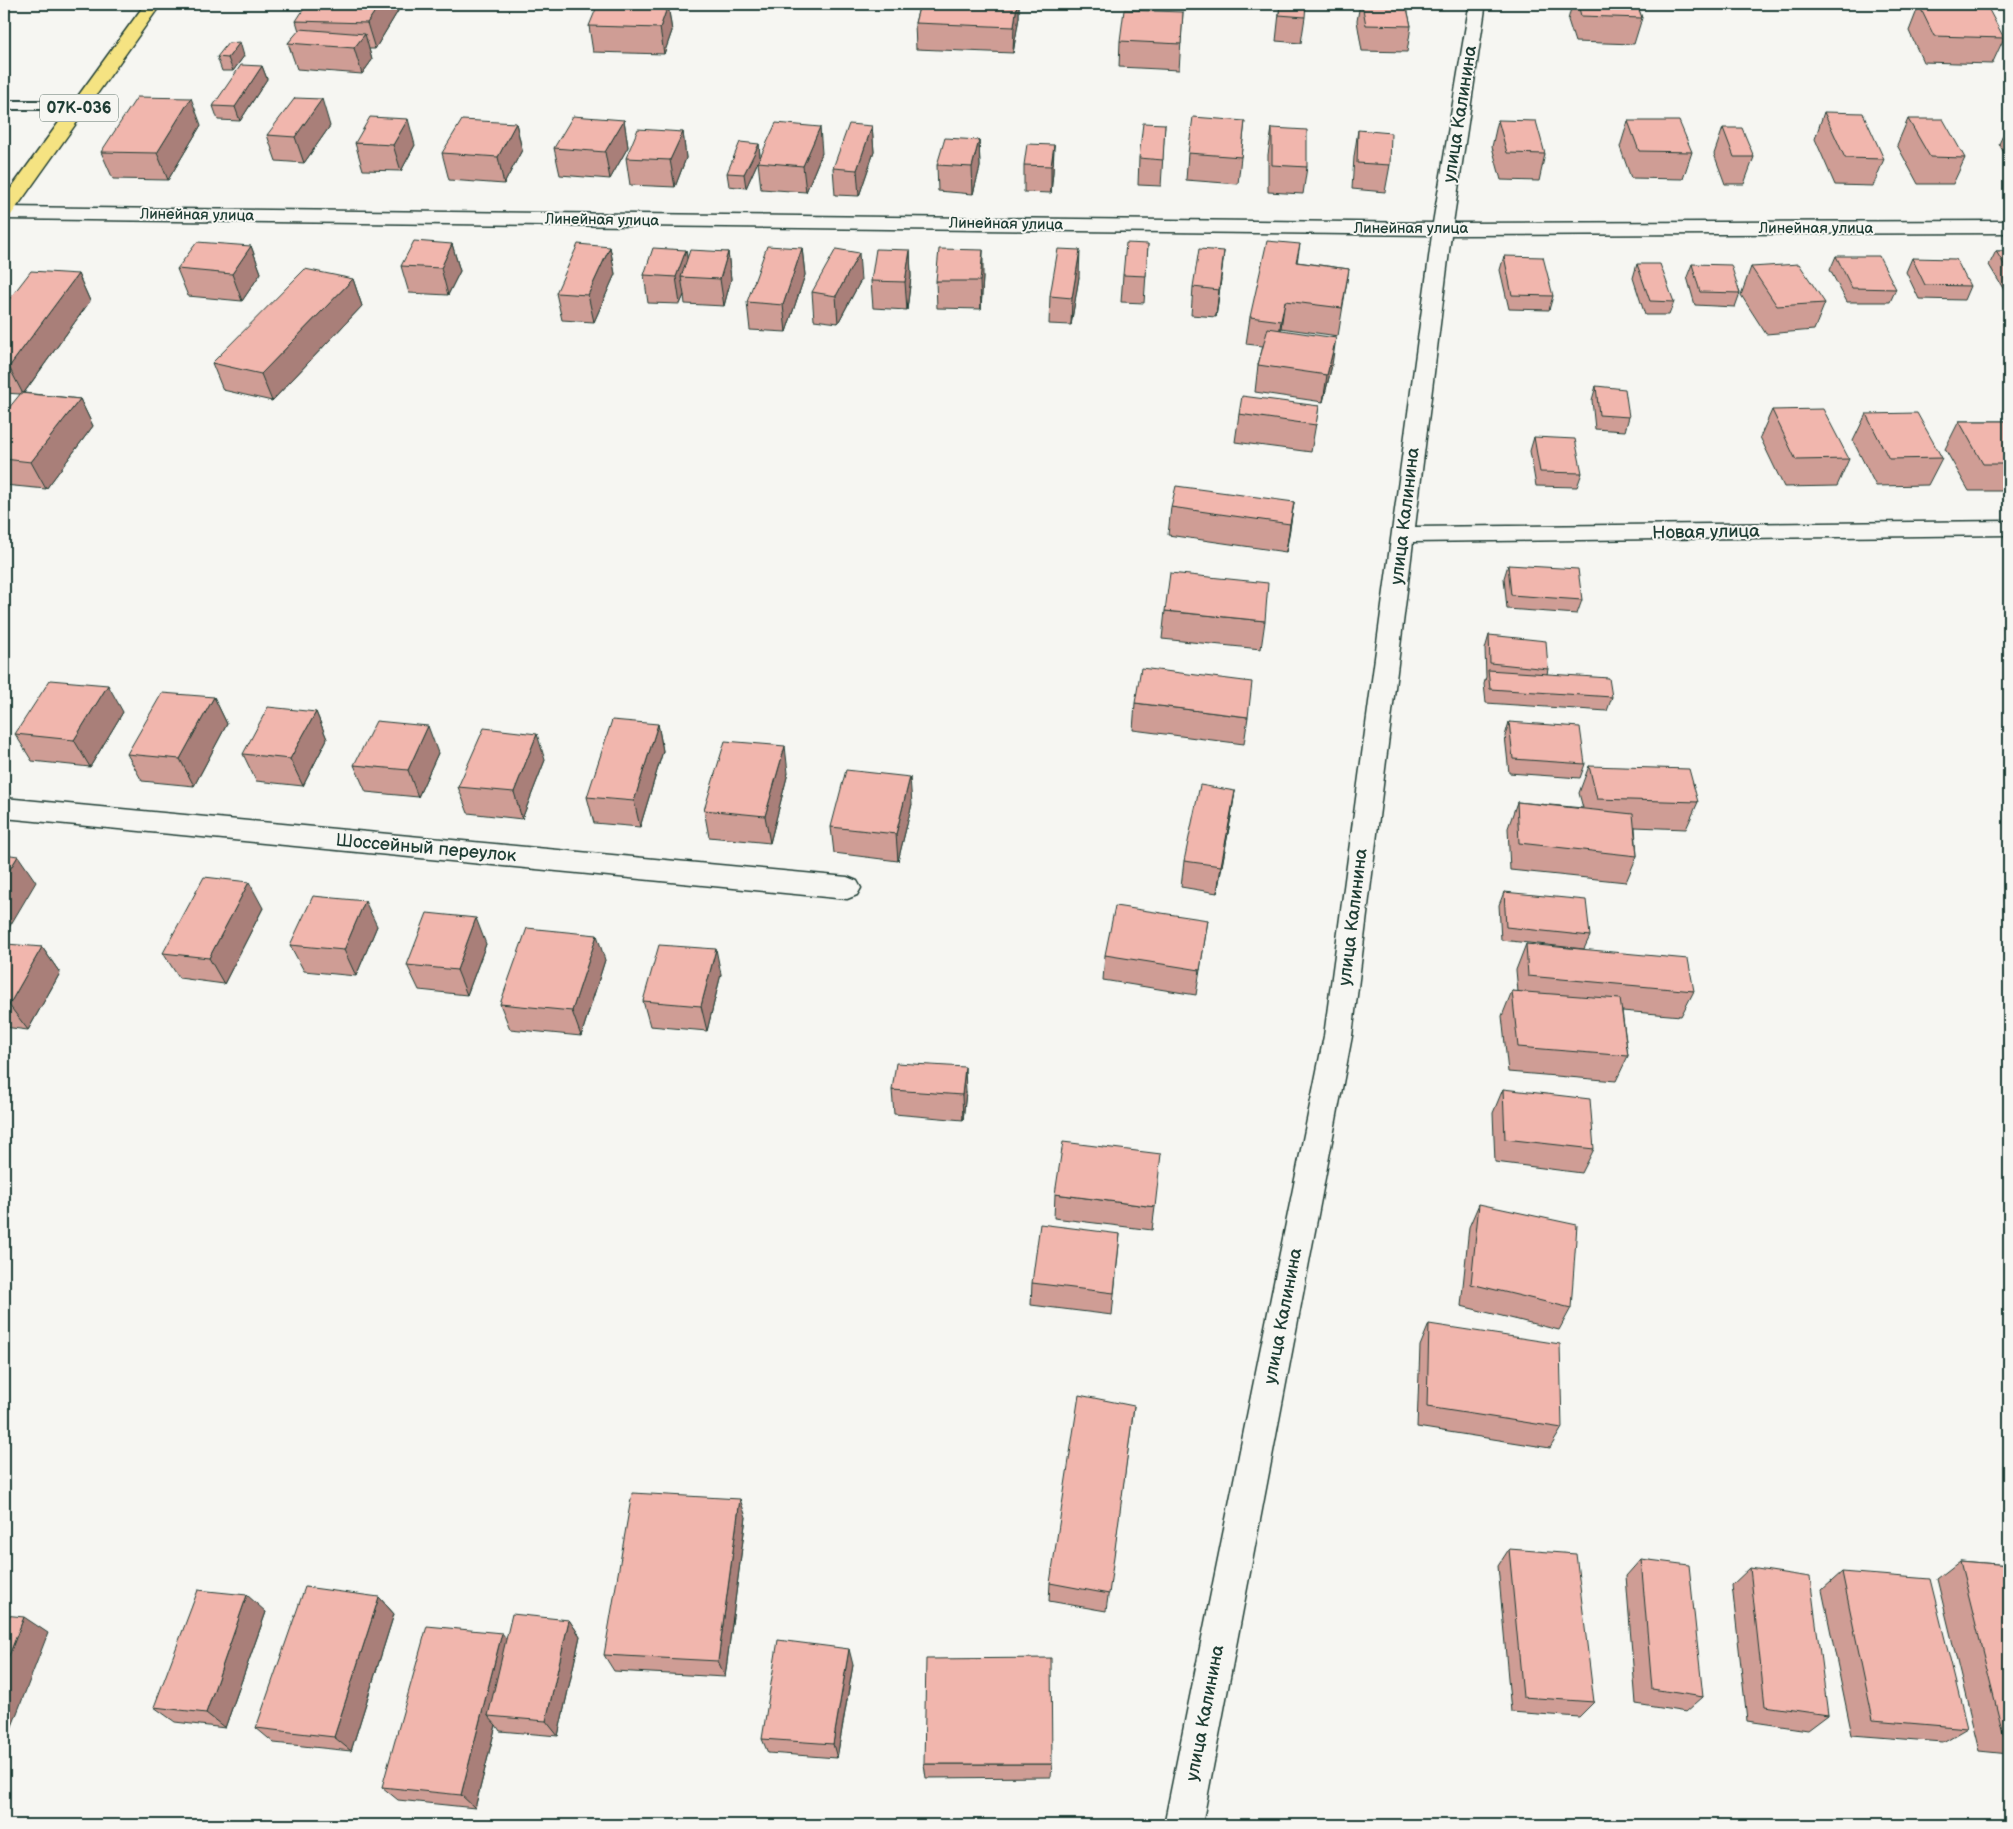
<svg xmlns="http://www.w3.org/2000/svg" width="2013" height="1829" viewBox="0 0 2013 1829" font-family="'Balsamiq Sans',sans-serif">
<rect width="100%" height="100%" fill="#f6f6f2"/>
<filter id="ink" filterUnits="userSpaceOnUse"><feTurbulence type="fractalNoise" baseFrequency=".02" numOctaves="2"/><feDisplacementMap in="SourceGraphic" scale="10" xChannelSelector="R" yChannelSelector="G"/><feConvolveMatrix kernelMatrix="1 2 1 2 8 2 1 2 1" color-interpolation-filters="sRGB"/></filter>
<g filter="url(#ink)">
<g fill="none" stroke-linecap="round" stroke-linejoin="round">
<g stroke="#1f3d34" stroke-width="4">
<path id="service" d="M 4,101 L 81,101 L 86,102 L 88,105 L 86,108 L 81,109 L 4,109 Z"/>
</g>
<g stroke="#1f3d34" stroke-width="3">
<path id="minor" d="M 1471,4 L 1489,4 L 1485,9 L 1453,223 L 2009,221 L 2009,233 L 1451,235 L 1415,527 L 2009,521 L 2009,535 L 1413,542 L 1352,1036 L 1202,1825 L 1164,1825 L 1324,1036 L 1432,235 L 4,219 L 4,207 L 1433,223 L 1469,7 Z
M 4,798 L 847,877 L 857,881 L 861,888 L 857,895 L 847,899 L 4,818 Z"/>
</g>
<g stroke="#1f3d34" stroke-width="3">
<path id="primary" d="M 145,4 L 161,4 L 11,215 L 4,217 L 4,198 Z"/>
</g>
<use href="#service" fill="#f6f6f2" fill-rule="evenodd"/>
<use href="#minor" fill="#f6f6f2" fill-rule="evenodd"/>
<use href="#primary" fill="#f5e382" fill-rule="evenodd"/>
</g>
<path fill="#cf9d95" stroke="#1f3d34" d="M 920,4 L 1019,4 L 1019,17 L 1013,53 L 916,49 L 915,23 Z
M 1280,4 L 1305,17 L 1301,43 L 1276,41 Z
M 1360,4 L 1406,4 L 1411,26 L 1407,52 L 1362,51 L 1357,21 Z
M 1572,4 L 1637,4 L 1642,18 L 1634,44 L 1575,42 L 1568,20 Z
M 668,5 L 672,31 L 664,54 L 593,52 L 589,26 Z
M 1919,5 L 2004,38 L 1992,64 L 1923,62 L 1909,31 Z
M 398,11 L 375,49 L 369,49 L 372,60 L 362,74 L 297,69 L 288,43 L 299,31 L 296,21 Z
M 1183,12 L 1179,70 L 1119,67 L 1120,41 Z
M 244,56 L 233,71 L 222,71 L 217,57 Z
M 262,66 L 267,79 L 240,121 L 218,120 L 213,106 Z
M 1824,112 L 1884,159 L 1873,186 L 1835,185 L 1815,139 Z
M 1908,119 L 1965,158 L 1953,184 L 1918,184 L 1897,145 Z
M 624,120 L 628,147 L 610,179 L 560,175 L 554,148 Z
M 1498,120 L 1545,154 L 1539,181 L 1501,180 L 1492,147 Z
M 1245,121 L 1238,184 L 1186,180 L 1188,153 Z
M 1628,121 L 1692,152 L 1683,179 L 1631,178 L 1620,147 Z
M 2009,122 L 2009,161 L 1999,144 Z
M 516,123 L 522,150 L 504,184 L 449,180 L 442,153 Z
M 1165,124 L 1161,186 L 1138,185 L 1139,158 Z
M 201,125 L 168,180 L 113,179 L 101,152 Z
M 330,126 L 304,163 L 276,161 L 267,135 Z
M 872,126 L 874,152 L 859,196 L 835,195 L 833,168 Z
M 1272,128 L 1307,167 L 1303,194 L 1268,192 L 1268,155 Z
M 1723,128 L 1754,157 L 1744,184 L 1725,184 L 1714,154 Z
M 1358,130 L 1390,165 L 1385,192 L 1352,189 L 1354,157 Z
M 683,132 L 686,158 L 675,187 L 630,185 L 626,158 Z
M 979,140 L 980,167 L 973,194 L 938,191 L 937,165 Z
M 355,143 L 415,145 L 401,171 L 363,170 Z
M 759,144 L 760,157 L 746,188 L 729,186 L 727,173 Z
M 1054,145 L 1053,172 L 1051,193 L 1024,192 L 1024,165 Z
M 822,153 L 806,192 L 761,189 L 758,162 Z
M 452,244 L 460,271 L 448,295 L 409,293 L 401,266 Z
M 1148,244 L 1144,303 L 1121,302 L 1123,275 Z
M 1300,244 L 1297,262 L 1349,269 L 1338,336 L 1281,328 L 1281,330 L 1332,365 L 1323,402 L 1255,392 L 1258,365 L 1263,346 L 1246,344 L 1250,317 Z
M 251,246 L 261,273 L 242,301 L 188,296 L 177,269 Z
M 610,247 L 615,274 L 594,322 L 562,320 L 556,293 Z
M 802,248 L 805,275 L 786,332 L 750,330 L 747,302 Z
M 686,250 L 687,258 L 728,252 L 731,279 L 724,306 L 685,304 L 684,295 L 680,304 L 648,303 L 644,275 Z
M 910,250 L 911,277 L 907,310 L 873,308 L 871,281 Z
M 1996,251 L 2009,251 L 2009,295 L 2007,295 L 1989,265 Z
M 1504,256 L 1553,296 L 1549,310 L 1509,309 L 1500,270 Z
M 1836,256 L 1896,289 L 1890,302 L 1847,302 L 1830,270 Z
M 1912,258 L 1970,286 L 1964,300 L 1919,299 L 1906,272 Z
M 1637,264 L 1674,302 L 1669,315 L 1645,315 L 1633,278 Z
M 1692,264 L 1740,293 L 1735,307 L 1695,305 L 1687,277 Z
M 1751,267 L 1825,303 L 1814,330 L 1766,334 L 1741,295 Z
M 78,274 L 90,301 L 24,393 L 80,399 L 93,426 L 46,489 L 4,485 L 4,459 L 20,394 L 4,393 L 4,306 Z
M 983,277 L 981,309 L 937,308 L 936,281 Z
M 1079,277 L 1071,325 L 1049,324 L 1050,296 Z
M 353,279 L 362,306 L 272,401 L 223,390 L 212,363 Z
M 1221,279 L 1216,317 L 1191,315 L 1193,287 Z
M 861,280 L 838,323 L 814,320 L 812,292 Z
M 1596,386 L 1629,417 L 1625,431 L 1595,429 L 1592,400 Z
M 1319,406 L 1311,452 L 1235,442 L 1239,414 Z
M 1772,410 L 1849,459 L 1837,486 L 1784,487 L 1760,437 Z
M 1866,414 L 1942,458 L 1928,485 L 1876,486 L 1853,441 Z
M 1959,421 L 2009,421 L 2009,491 L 1969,491 L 1945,449 Z
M 1534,437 L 1582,473 L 1577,487 L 1536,486 L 1530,451 Z
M 1294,502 L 1286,552 L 1168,535 L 1171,507 Z
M 1508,565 L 1582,600 L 1577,614 L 1507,609 L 1504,578 Z
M 1165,611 L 1265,621 L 1261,649 L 1162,639 Z
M 1489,635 L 1548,669 L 1547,674 L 1612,697 L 1607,711 L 1486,703 L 1484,684 L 1486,677 L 1485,649 Z
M 214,697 L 227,724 L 194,786 L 142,781 L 127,754 Z
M 1135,703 L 1248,717 L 1244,744 L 1133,730 Z
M 123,712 L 90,767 L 32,761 L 15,734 Z
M 316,712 L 327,739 L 303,786 L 256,781 L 243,754 Z
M 1509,722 L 1585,764 L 1580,778 L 1509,773 L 1505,736 Z
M 658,724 L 663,751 L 640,827 L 594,823 L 587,797 Z
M 438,753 L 418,797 L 366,792 L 354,765 Z
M 545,760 L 522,819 L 468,813 L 458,787 Z
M 1589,766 L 1698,802 L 1686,829 L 1635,827 L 1637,856 L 1626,882 L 1510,870 L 1508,828 L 1517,802 L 1583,808 L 1579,793 Z
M 788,773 L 770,843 L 709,837 L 704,810 Z
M 1235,791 L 1231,817 L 1217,893 L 1181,887 L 1184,861 Z
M 912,804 L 898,861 L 834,853 L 831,827 Z
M 1504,892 L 1590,936 L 1584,949 L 1501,940 L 1499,905 Z
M 263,908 L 224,984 L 179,978 L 163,953 Z
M 1208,920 L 1196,995 L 1103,980 L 1105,955 Z
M 377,926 L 356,976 L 304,971 L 290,945 Z
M 486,944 L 467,995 L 419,990 L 407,965 Z
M 1526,944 L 1694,991 L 1681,1016 L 1622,1011 L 1628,1056 L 1616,1081 L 1508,1072 L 1502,1016 L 1512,991 L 1518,992 L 1516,970 Z
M 42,947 L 60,973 L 28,1030 L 4,1027 L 4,950 Z
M 605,960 L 581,1036 L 510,1029 L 500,1004 Z
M 721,974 L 707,1031 L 650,1026 L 643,1001 Z
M 1503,1089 L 1594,1149 L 1582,1173 L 1495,1162 L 1493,1113 Z
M 892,1090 L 966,1092 L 963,1120 L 894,1114 Z
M 1055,1194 L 1155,1207 L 1152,1230 L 1054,1218 Z
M 1479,1204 L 1571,1308 L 1559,1330 L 1461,1306 L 1469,1227 Z
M 1120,1234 L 1112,1315 L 1031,1305 L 1032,1283 Z
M 1429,1324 L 1562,1428 L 1550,1448 L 1417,1427 L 1420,1346 Z
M 1134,1406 L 1106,1611 L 1049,1601 L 1050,1583 Z
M 746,1517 L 725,1677 L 614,1671 L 604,1655 Z
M 1509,1549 L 1594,1702 L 1579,1717 L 1511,1712 L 1498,1566 Z
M 1641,1559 L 1703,1697 L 1686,1712 L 1636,1704 L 1626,1576 Z
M 1960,1561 L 2009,1565 L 2009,1754 L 1979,1751 L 1937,1579 Z
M 1750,1568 L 1828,1715 L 1808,1730 L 1747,1721 L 1732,1585 Z
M 1842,1572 L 1967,1728 L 1943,1742 L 1852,1735 L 1822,1590 Z
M 379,1597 L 394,1614 L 351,1751 L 274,1743 L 256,1728 Z
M 266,1612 L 225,1728 L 175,1722 L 154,1707 Z
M 569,1620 L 580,1636 L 558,1736 L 500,1731 L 496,1725 L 475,1808 L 398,1800 L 382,1787 L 506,1639 Z
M 853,1665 L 837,1758 L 768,1753 L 762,1739 Z
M 924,1764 L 1052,1764 L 1051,1777 L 926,1778 Z"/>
<path fill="#a97f79" stroke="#1f3d34" d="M 380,4 L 396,4 L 398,11 L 375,49 L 367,23 Z
M 1017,4 L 1019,4 L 1019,17 L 1013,53 L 1014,27 Z
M 668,5 L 672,31 L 664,54 L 660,28 Z
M 365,34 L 372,60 L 362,74 L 354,48 Z
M 240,42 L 244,56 L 233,71 L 228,58 Z
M 262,66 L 267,79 L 240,121 L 235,107 Z
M 191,98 L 201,125 L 168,180 L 157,153 Z
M 322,99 L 330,126 L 304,163 L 295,137 Z
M 408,119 L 415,145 L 401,171 L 393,145 Z
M 624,120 L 628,147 L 610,179 L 605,152 Z
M 516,123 L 522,150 L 504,184 L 498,157 Z
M 872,126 L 874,152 L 859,196 L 857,170 Z
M 820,127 L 822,153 L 806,192 L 803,166 Z
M 683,132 L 686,158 L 675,187 L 670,160 Z
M 979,140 L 980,167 L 973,194 L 972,167 Z
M 759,144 L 760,157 L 746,188 L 744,174 Z
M 1054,145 L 1053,172 L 1051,193 L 1051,166 Z
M 452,244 L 460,271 L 448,295 L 441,268 Z
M 251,246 L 261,273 L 242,301 L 232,274 Z
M 610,247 L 615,274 L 594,322 L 588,295 Z
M 802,248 L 805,275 L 786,332 L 783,305 Z
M 686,250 L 690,277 L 681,277 L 684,295 L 680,304 L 676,277 Z
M 910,250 L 911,277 L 907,310 L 905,282 Z
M 983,250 L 983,277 L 981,309 L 980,281 Z
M 1080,250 L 1079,277 L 1071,325 L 1072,298 Z
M 1224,251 L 1221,279 L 1216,317 L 1219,290 Z
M 728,252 L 731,279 L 724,306 L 720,279 Z
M 859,253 L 861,280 L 838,323 L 836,296 Z
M 78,274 L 90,301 L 23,394 L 9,367 Z
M 353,279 L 362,306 L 272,401 L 261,374 Z
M 1285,301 L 1281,328 L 1277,348 L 1281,321 Z
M 1336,338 L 1332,365 L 1323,402 L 1327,375 Z
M 80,399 L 93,426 L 46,489 L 31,462 Z
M 1294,502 L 1290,529 L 1286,552 L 1290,524 Z
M 108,685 L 123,712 L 90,767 L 74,740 Z
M 214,697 L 227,724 L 194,786 L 180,759 Z
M 316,712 L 327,739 L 303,786 L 290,759 Z
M 658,724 L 663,751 L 640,827 L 634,801 Z
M 428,726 L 438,753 L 418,797 L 408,770 Z
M 537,734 L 545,760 L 522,819 L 514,792 Z
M 785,746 L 788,773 L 770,843 L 765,816 Z
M 910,777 L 912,804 L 898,861 L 896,834 Z
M 1235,791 L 1231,817 L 1217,893 L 1221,866 Z
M 18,856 L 36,882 L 4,936 L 4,879 Z
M 249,882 L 263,908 L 224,984 L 209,958 Z
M 365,901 L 377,926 L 356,976 L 344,950 Z
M 476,918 L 486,944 L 467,995 L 457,970 Z
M 597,935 L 605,960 L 581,1036 L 572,1011 Z
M 42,947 L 60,973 L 28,1030 L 9,1005 Z
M 716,949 L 721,974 L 707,1031 L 701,1006 Z
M 965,1067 L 966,1092 L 963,1120 L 962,1095 Z
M 740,1499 L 746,1517 L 725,1677 L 718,1661 Z
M 247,1595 L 266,1612 L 225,1728 L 206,1713 Z
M 379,1597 L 394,1614 L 351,1751 L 334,1737 Z
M 24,1617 L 48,1633 L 4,1747 L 4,1668 Z
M 569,1620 L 580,1636 L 558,1736 L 546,1721 Z
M 502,1633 L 514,1649 L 488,1716 L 496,1725 L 475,1808 L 461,1795 Z
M 849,1649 L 853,1665 L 837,1758 L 833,1744 Z"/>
<path fill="#f1b6ad" stroke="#1f3d34" d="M 307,4 L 380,4 L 367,23 L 296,21 Z
M 598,4 L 609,4 L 668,5 L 660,28 L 589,26 Z
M 920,4 L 1017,4 L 1014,27 L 915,23 Z
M 1280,4 L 1306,4 L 1305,17 L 1279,15 Z
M 1362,4 L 1406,4 L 1411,26 L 1366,25 Z
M 1578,4 L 1637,4 L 1642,18 L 1581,16 Z
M 1919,5 L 1988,8 L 2004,38 L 1934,36 Z
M 1124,10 L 1183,12 L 1181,44 L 1120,41 Z
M 300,29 L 365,34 L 354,48 L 288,43 Z
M 240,42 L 228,58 L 217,57 L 228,43 Z
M 241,65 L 262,66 L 235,107 L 213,106 Z
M 137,97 L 191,98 L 157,153 L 101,152 Z
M 295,98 L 322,99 L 295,137 L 267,135 Z
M 1824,112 L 1863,113 L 1884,159 L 1845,158 Z
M 573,116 L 624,120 L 605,152 L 554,148 Z
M 370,117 L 408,119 L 393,145 L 355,143 Z
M 1193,117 L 1245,121 L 1241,157 L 1188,153 Z
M 1908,119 L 1943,119 L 1965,158 L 1930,157 Z
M 462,120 L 516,123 L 498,157 L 442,153 Z
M 1498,120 L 1536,121 L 1545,154 L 1507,153 Z
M 1628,121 L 1679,121 L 1692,152 L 1639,151 Z
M 776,123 L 820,127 L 803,166 L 758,162 Z
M 1143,123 L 1165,124 L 1163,160 L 1139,158 Z
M 849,124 L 872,126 L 857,170 L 833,168 Z
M 1272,128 L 1307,130 L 1307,167 L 1272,165 Z
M 1723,128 L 1742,128 L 1754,157 L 1734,157 Z
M 638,129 L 683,132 L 670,160 L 626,158 Z
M 1358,130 L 1391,133 L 1390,165 L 1357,163 Z
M 945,138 L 979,140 L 972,167 L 937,165 Z
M 740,142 L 759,144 L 744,174 L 727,173 Z
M 1027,144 L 1054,145 L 1051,166 L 1024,165 Z
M 414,241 L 452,244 L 441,268 L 401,266 Z
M 1267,241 L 1300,244 L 1296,262 L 1349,269 L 1342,308 L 1285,301 L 1281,321 L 1250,317 Z
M 197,242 L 251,246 L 232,274 L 177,269 Z
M 1126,243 L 1148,244 L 1146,276 L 1123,275 Z
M 578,244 L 610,247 L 588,295 L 556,293 Z
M 767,246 L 802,248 L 783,305 L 747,302 Z
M 653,248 L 686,250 L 676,277 L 644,275 Z
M 836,249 L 859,253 L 836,296 L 812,292 Z
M 876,249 L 910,250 L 905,282 L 871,281 Z
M 939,249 L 983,250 L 980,281 L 936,281 Z
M 1058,249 L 1080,250 L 1072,298 L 1050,296 Z
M 1199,249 L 1224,251 L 1219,290 L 1193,287 Z
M 690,250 L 728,252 L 720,279 L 681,277 Z
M 1996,251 L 2009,251 L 2009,273 Z
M 1504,256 L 1543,257 L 1553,296 L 1512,295 Z
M 1836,256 L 1879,256 L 1896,289 L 1852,288 Z
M 1912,258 L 1956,259 L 1970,286 L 1925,285 Z
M 1637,264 L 1660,264 L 1674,302 L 1650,301 Z
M 1692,264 L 1731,265 L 1740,293 L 1700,292 Z
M 1799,264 L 1825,303 L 1777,306 L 1751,267 Z
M 305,269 L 353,279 L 261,374 L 212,363 Z
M 31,271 L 78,274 L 9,367 L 4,367 L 4,306 Z
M 1268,328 L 1336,338 L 1327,375 L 1258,365 Z
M 1596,386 L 1625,389 L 1629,417 L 1599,415 Z
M 21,393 L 80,399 L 31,462 L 4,459 L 4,414 Z
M 1242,396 L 1319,406 L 1316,425 L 1239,414 Z
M 1823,409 L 1849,459 L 1796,460 L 1772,410 Z
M 1917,413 L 1942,458 L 1889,459 L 1866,414 Z
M 1959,421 L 2009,421 L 2009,464 L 1983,464 Z
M 1534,437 L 1575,439 L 1582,473 L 1540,472 Z
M 1176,486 L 1294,502 L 1290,524 L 1171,507 Z
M 1508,565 L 1578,569 L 1582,600 L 1511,595 Z
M 1170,573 L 1268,583 L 1265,621 L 1165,611 Z
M 1489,635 L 1546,641 L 1548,669 L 1490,663 Z
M 1141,668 L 1252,682 L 1248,717 L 1135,703 Z
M 1488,670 L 1609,678 L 1612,697 L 1490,689 Z
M 50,680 L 108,685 L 74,740 L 15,734 Z
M 162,693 L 214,697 L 180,759 L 127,754 Z
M 268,707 L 316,712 L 290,759 L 243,754 Z
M 612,720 L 658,724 L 634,801 L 587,797 Z
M 376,721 L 428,726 L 408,770 L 354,765 Z
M 1509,722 L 1580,727 L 1585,764 L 1513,759 Z
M 484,728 L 537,734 L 514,792 L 458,787 Z
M 725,741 L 785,746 L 765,816 L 704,810 Z
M 1589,766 L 1689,769 L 1698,802 L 1597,799 Z
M 846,770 L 910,777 L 896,834 L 831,827 Z
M 1200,785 L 1235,791 L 1221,866 L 1184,861 Z
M 1517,802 L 1633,814 L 1637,856 L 1519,843 Z
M 4,854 L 18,856 L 4,879 Z
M 204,877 L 249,882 L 209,958 L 163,953 Z
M 1504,892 L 1586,900 L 1590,936 L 1506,927 Z
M 313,896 L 365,901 L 344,950 L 290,945 Z
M 1115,906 L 1208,920 L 1200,970 L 1105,955 Z
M 427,913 L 476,918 L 457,970 L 407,965 Z
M 527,928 L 597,935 L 572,1011 L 500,1004 Z
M 7,944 L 42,947 L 9,1005 L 4,1005 L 4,950 Z
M 1526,944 L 1688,959 L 1694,991 L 1528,976 Z
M 659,945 L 716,949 L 701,1006 L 643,1001 Z
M 1512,991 L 1620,999 L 1628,1056 L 1518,1047 Z
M 896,1063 L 965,1067 L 962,1095 L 892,1090 Z
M 1503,1089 L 1590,1099 L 1594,1149 L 1505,1139 Z
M 1063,1142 L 1161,1154 L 1155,1207 L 1055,1194 Z
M 1479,1204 L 1577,1225 L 1571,1308 L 1471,1284 Z
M 1040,1224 L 1120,1234 L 1114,1293 L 1032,1283 Z
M 1429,1324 L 1560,1344 L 1562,1428 L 1427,1407 Z
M 1079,1395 L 1134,1406 L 1109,1594 L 1050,1583 Z
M 632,1493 L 740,1499 L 718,1661 L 604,1655 Z
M 1509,1549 L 1576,1554 L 1594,1702 L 1523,1697 Z
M 1641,1559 L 1689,1565 L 1703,1697 L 1652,1689 Z
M 1960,1561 L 2009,1565 L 2009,1737 L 2004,1737 Z
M 1750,1568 L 1810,1577 L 1828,1715 L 1765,1706 Z
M 1842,1572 L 1930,1579 L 1967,1728 L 1873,1720 Z
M 305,1587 L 379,1597 L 334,1737 L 256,1728 Z
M 198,1590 L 247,1595 L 206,1713 L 154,1707 Z
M 512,1614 L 569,1620 L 546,1721 L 488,1716 Z
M 4,1615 L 24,1617 L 4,1668 Z
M 427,1626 L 502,1633 L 461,1795 L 382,1787 Z
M 778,1640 L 849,1649 L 833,1744 L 762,1739 Z
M 1051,1658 L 1052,1764 L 924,1764 L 926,1659 Z"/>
</g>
<g text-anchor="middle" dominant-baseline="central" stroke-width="4" stroke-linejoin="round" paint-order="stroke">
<g font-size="15" fill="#1f3d34" stroke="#f6f6f2">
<text transform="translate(197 215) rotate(1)">Линейная улица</text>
<text transform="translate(602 220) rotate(1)">Линейная улица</text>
<text transform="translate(1006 224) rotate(1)">Линейная улица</text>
<text x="1411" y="228">Линейная улица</text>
<text x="1816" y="228">Линейная улица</text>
</g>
<rect fill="#f6f6f2" stroke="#60746d" stroke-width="1" x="40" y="94.5" width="78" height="27" rx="4"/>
<g font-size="16" font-weight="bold" fill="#1f3d34">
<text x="79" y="108">07К-036</text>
</g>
<g font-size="18" fill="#1f3d34" stroke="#f6f6f2">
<text transform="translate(1460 114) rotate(-81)">улица Калинина</text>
<text transform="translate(1405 516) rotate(-83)">улица Калинина</text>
<text transform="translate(1706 532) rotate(-1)">Новая улица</text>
<text transform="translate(426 848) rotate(5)">Шоссейный переулок</text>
<text transform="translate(1353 917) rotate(-83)">улица Калинина</text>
<text transform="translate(1283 1316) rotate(-79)">улица Калинина</text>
<text transform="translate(1205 1713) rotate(-79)">улица Калинина</text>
</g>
</g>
<rect width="2013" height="1829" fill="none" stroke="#f6f6f2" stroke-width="20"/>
<rect x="10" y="10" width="1993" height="1809" fill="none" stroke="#1f3d34" stroke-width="2" filter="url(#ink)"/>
</svg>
